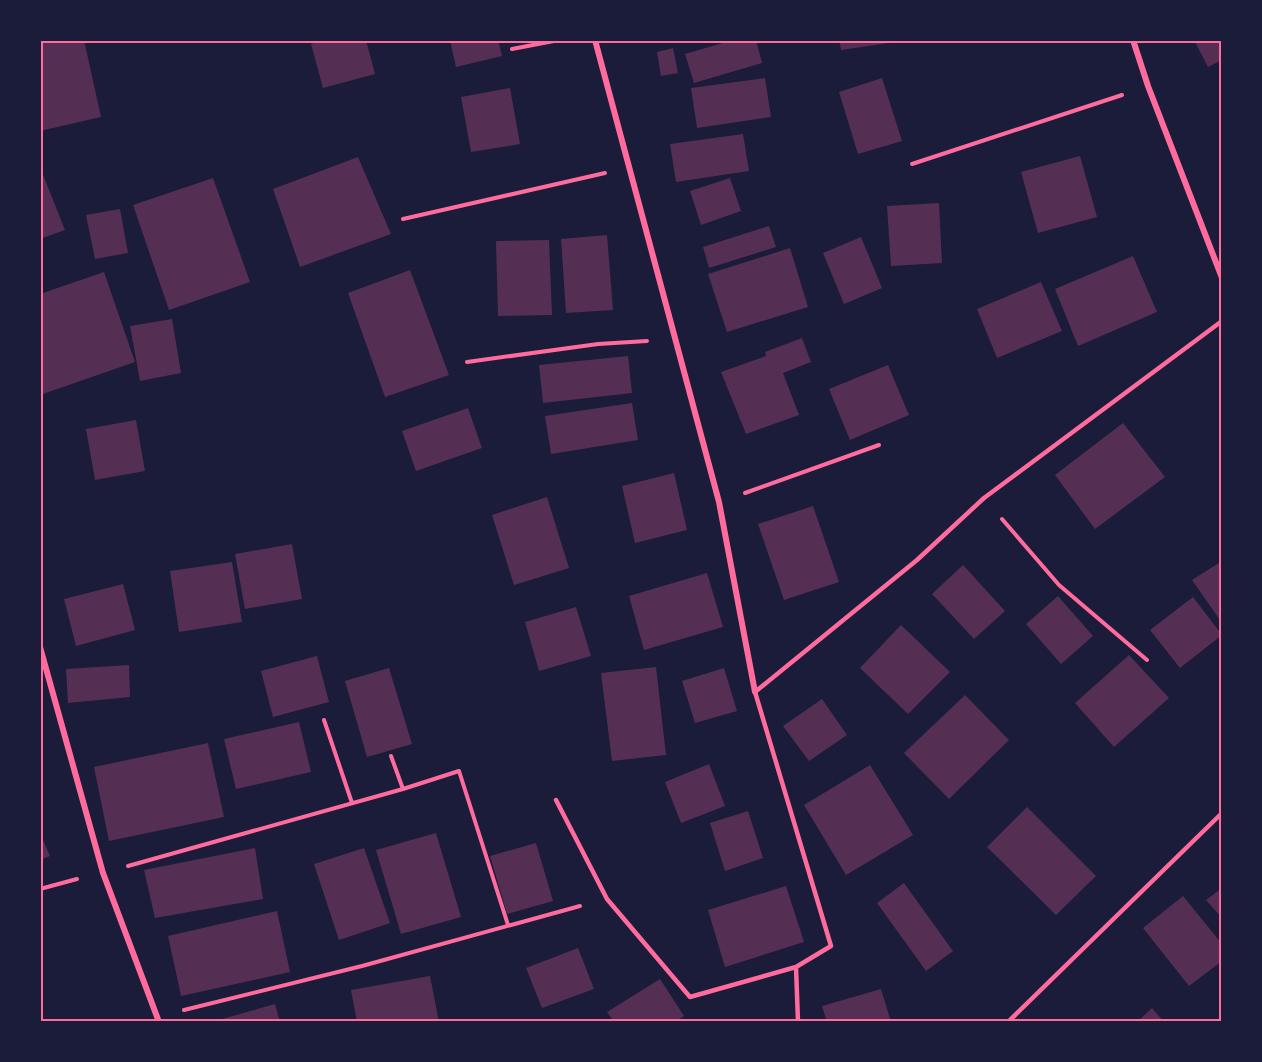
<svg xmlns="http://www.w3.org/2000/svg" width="1262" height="1062" viewBox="0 0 1262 1062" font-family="'Open Sans',sans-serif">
<rect width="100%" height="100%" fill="#1b1b3a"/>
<path fill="#542f53" d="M 58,40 L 84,40 L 101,117 L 40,131 L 40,44 Z
M 323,40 L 366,40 L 375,74 L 323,88 L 311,44 Z
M 450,40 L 498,40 L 502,56 L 456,67 Z
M 733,40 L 756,40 L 762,63 L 694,83 L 685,54 Z
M 839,40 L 889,40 L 889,43 L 841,50 Z
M 1194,40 L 1222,40 L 1222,60 L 1208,67 Z
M 673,48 L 678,73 L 661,76 L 657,52 Z
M 765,78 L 771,117 L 697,128 L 691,88 Z
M 882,78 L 902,141 L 858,154 L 839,92 Z
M 510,88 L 520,144 L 471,152 L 461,97 Z
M 743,134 L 749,171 L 676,182 L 670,144 Z
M 1080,156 L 1097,217 L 1038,233 L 1021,172 Z
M 358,157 L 391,234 L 300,267 L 273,189 Z
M 40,167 L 65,230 L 40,239 Z
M 213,178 L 250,282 L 169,310 L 133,205 Z
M 730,178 L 741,211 L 701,225 L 690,191 Z
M 939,203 L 942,263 L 891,266 L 887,206 Z
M 120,209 L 128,253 L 95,259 L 86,215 Z
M 769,226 L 776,247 L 709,268 L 703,247 Z
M 607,235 L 613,310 L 566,313 L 561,239 Z
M 861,237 L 882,288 L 844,304 L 823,253 Z
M 549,240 L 552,315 L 498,316 L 496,241 Z
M 790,248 L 808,307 L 727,332 L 708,274 Z
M 1133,256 L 1157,312 L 1078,346 L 1055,289 Z
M 410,270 L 449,375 L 385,397 L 348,293 Z
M 104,272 L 135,362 L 40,395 L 40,294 Z
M 1041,282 L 1062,331 L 997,358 L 977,309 Z
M 172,319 L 181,373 L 140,381 L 130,326 Z
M 802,338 L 811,362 L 783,373 L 799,415 L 746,434 L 721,372 L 766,356 L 765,352 Z
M 628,356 L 632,393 L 543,403 L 539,365 Z
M 888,365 L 909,415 L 850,440 L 829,389 Z
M 632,403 L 638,440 L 551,454 L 545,416 Z
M 468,408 L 482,448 L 416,471 L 402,431 Z
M 136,420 L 145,471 L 95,480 L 86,429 Z
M 1123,423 L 1165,477 L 1095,529 L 1055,475 Z
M 674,473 L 687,530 L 635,543 L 622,486 Z
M 547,497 L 569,568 L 514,585 L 492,515 Z
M 813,506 L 839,582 L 784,600 L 758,524 Z
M 292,544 L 302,599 L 245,609 L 235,554 Z
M 1222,561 L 1222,623 L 1192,580 Z
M 232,562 L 242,622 L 179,632 L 170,571 Z
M 963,565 L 1005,611 L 974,639 L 932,594 Z
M 707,573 L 723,627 L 644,650 L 629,596 Z
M 123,584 L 135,630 L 76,646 L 64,599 Z
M 1058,596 L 1093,636 L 1061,664 L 1026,624 Z
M 1193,597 L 1222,635 L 1180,668 L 1150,630 Z
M 576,607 L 591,656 L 539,671 L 525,622 Z
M 901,625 L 950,672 L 908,714 L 860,668 Z
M 1129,655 L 1169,698 L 1114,747 L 1075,703 Z
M 317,656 L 329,702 L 273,717 L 261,671 Z
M 129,665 L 130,697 L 68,703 L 66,669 Z
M 656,667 L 666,755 L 612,761 L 601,673 Z
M 389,668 L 412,744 L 367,757 L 345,681 Z
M 724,668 L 737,711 L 695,723 L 682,681 Z
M 965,695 L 1009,740 L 949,799 L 904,753 Z
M 822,699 L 847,735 L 809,761 L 783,726 Z
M 299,722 L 311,772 L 236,789 L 224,739 Z
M 208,743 L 224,817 L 109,841 L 94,767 Z
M 709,764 L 725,806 L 681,823 L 665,782 Z
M 870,765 L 913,835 L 846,875 L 804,805 Z
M 1027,807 L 1096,876 L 1056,915 L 987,847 Z
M 748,811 L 763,858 L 725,871 L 710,823 Z
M 40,833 L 50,856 L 40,860 Z
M 436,833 L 461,917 L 401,934 L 376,850 Z
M 536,843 L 553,901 L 507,914 L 490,856 Z
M 255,848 L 263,899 L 155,918 L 144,870 Z
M 364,848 L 390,923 L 339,940 L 314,864 Z
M 904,883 L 953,951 L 926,971 L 877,903 Z
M 786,886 L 804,942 L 725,967 L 708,910 Z
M 1222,888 L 1222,918 L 1206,900 Z
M 1183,896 L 1222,944 L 1222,961 L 1189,986 L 1143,928 Z
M 277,911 L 290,972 L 181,996 L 168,936 Z
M 578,948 L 594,989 L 542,1008 L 526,968 Z
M 430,976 L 439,1022 L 357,1022 L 351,990 Z
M 660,979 L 684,1016 L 675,1022 L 614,1022 L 607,1012 Z
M 881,989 L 891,1022 L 827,1022 L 822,1006 Z
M 275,1004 L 280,1022 L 215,1022 L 215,1021 Z
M 1152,1008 L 1164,1022 L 1137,1022 Z"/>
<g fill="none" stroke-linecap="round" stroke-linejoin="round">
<path stroke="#ff6b9d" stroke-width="4" d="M 512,49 L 559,40
M 912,164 L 1122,95
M 403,219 L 605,173
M 467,362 L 598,344 L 647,341
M 745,493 L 879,445
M 1002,519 L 1059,585 L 1147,660
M 324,720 L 352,803
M 403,789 L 459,771 L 508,925
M 128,866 L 403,789 L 391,756
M 40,889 L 77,879
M 184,1010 L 362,966 L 580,906"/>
<path stroke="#ff6b9d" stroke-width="4.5" d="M 556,800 L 607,899 L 690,997 L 796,967
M 798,1022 L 796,967 L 831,946 L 755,692 L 917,560 L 984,498 L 1222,321
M 1008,1022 L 1222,813"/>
<path stroke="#ff6b9d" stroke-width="6" d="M 595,40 L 719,502 L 755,692
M 1133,40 L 1148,86 L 1222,278
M 40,647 L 103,873 L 159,1022"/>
</g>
<rect width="1262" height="1062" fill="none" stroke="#1b1b3a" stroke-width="84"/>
<rect x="42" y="42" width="1178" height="978" fill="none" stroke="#ff6b9d" stroke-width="2"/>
</svg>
